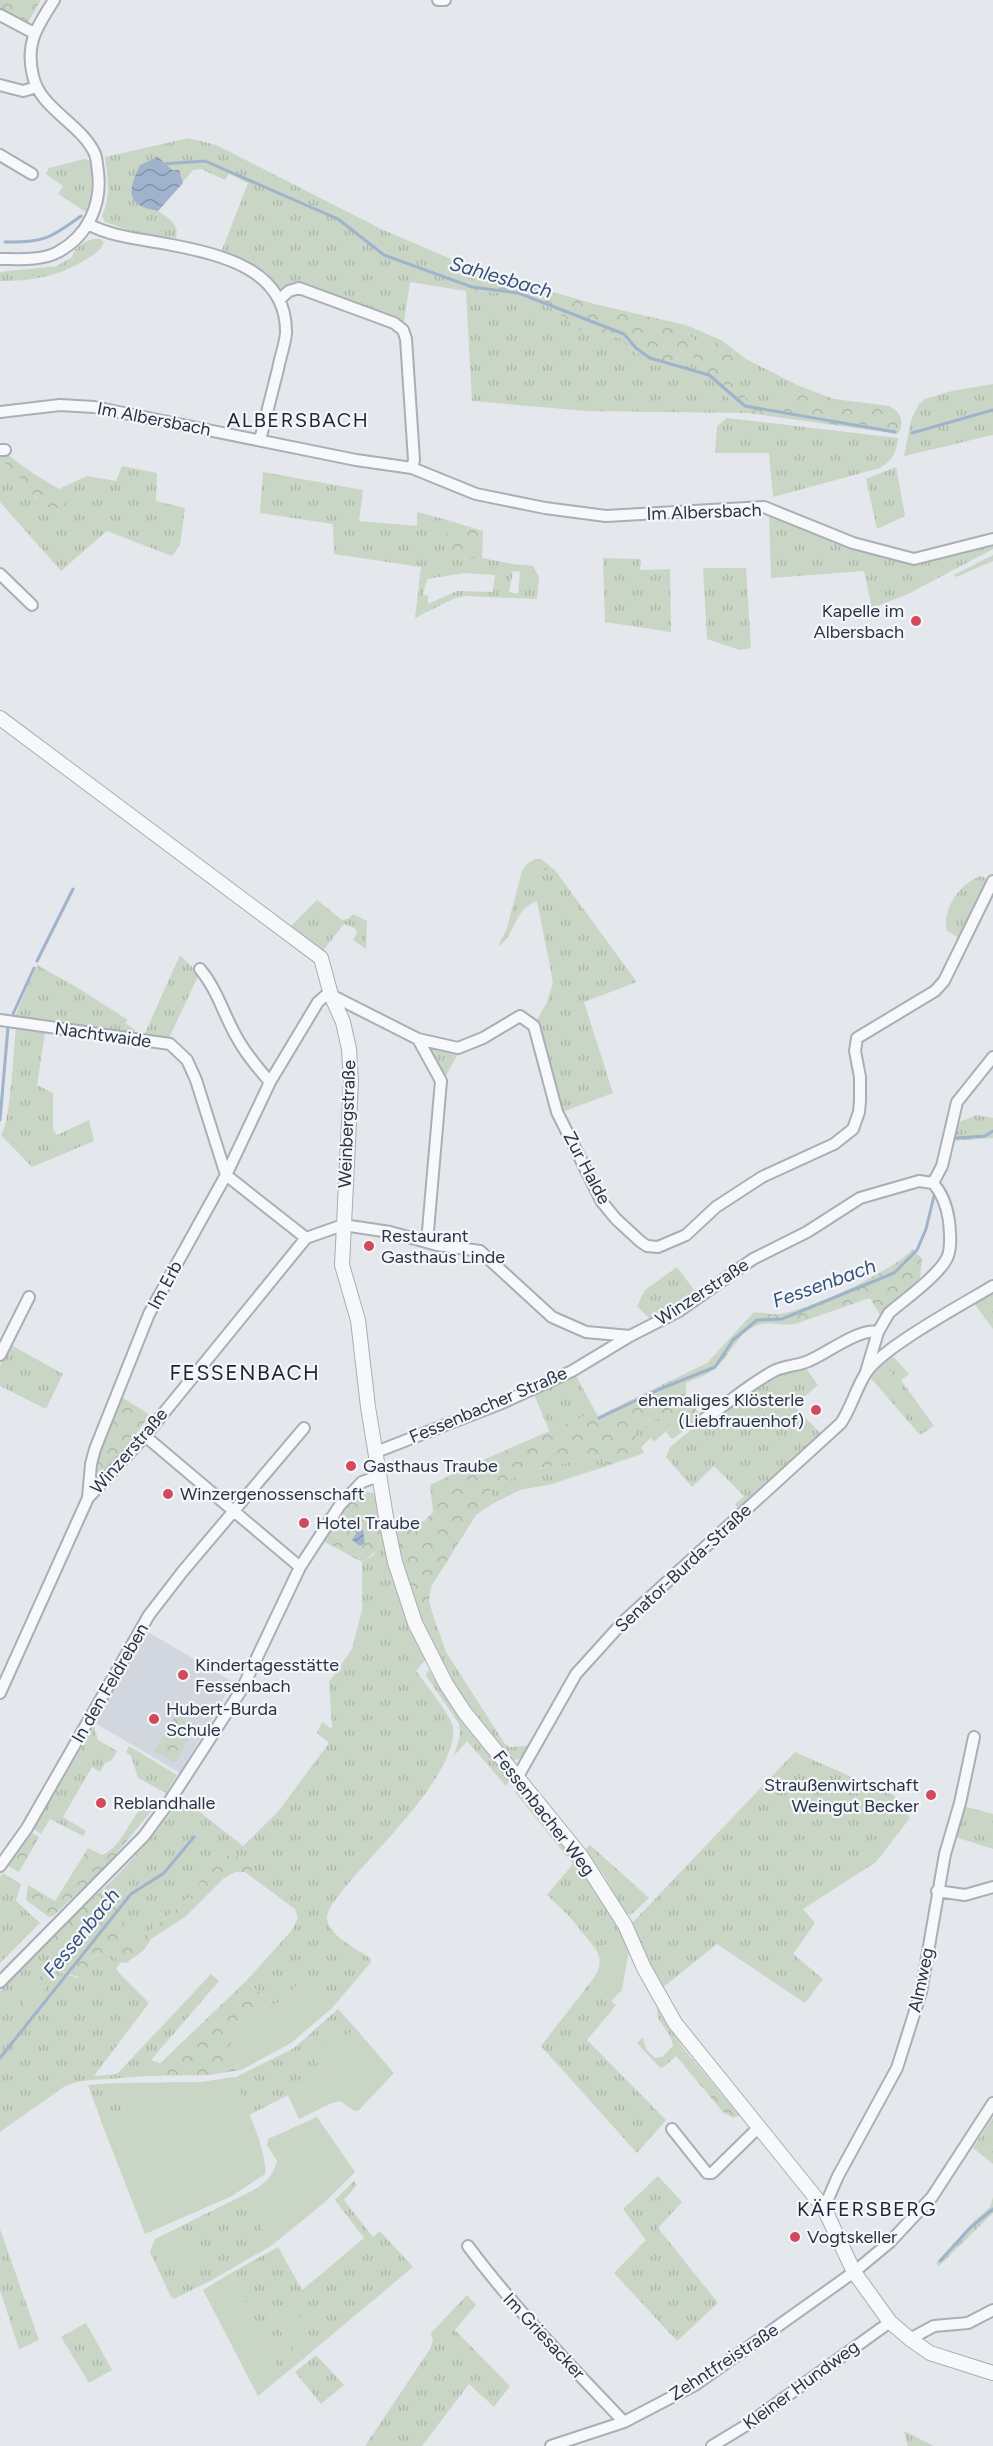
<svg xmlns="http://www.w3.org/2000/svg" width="993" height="2446" viewBox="0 0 993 2446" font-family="Figtree,sans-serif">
<defs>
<pattern id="grass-tufts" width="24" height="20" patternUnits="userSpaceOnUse" patternTransform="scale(1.5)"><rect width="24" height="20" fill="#c9d6c5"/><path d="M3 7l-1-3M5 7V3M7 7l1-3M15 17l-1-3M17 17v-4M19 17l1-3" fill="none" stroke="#adb8ab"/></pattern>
<pattern id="forest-crowns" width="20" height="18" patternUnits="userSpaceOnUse" patternTransform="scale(1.5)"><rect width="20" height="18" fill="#c9d6c5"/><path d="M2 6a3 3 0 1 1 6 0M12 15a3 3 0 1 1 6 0" fill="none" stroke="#adb8ab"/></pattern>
<pattern id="water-waves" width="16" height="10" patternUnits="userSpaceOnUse" patternTransform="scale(1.5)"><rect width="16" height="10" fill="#9fb4cc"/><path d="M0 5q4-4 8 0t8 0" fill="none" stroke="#8293a7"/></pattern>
</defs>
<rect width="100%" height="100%" fill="#e4e7ec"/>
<path fill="#d2d6de" d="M 148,1632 L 233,1682 L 180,1773 L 95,1723 Z"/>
<path fill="url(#grass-tufts)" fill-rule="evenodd" d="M 189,138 L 216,145 L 381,229 L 477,270 L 474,291 L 516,294 L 554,309 L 580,330 L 620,338 L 635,353 L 672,364 L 683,350 L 702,364 L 719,390 L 747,413 L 587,411 L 472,401 L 466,291 L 410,282 L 404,322 L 293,282 L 291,285 L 280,288 L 264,272 L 222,250 L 248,183 L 229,174 L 225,180 L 201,169 L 193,170 L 158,211 C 168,218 180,224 176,238 L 131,231 L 105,222 L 102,216 C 111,196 108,177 105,157 Z
M 85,159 L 90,161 C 92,180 93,194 86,212 L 58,194 L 63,186 L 46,174 L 49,168 Z
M 93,239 L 100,239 L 104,242 C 100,252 92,256 83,261 C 57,277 31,281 0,281 L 0,272 L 57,266 L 72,257 C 73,248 85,241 93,239 Z
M 686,325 L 721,340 L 704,349 L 689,335 Z
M 746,359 L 797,385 L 786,409 L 747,399 L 729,379 Z
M 993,384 L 993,435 L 904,456 L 911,420 L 919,404 L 925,399 L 952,391 Z
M 727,418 L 898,438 C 896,453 893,460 880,468 L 773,497 L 769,453 L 715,453 L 717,426 Z
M 0,462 C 15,466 31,487 37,501 L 31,477 L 34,474 L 59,489 L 87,476 L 116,481 L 122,466 L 157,473 L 156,501 L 185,508 L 180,545 L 172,556 L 107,531 L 61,571 L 0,502 Z
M 896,467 L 905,516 L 877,529 L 866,479 Z
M 263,472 L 363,490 L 359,521 L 417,526 L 417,512 L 447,520 L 447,559 L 482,558 L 512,564 L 533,566 L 539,577 L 537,599 L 465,596 L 455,598 L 415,618 L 421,567 L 334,554 L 333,524 L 260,513 ZM 513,571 L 520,572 L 518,594 L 509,592 ZM 464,573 L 495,575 L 493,592 L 457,591 L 428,604 L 428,596 L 423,595 L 427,579 Z
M 769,513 L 914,561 L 993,542 L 993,549 L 908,594 L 872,608 L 864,571 L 771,578 Z
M 993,555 L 993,561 L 956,577 L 954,575 Z
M 603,558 L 641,559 L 640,570 L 670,569 L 671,632 L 605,622 Z
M 703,568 L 746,568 L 751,648 L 740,650 L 707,639 Z
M 528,863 L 531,876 L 551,867 L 554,869 L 637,982 L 584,1002 L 613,1093 L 560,1113 L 536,1022 L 547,1002 L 553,982 L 537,901 C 512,910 516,937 498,946 L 507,928 L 522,871 Z
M 981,876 L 990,880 L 963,940 L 947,931 C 941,911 960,882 981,876 Z
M 317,900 L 342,920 L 348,919 L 353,914 L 367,921 L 366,949 L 353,940 L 357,933 L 355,928 L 344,924 L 322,952 L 288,929 Z
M 180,955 L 199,974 L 169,1038 L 148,1037 L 145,1033 Z
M 37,965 L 78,988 L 128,1020 L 125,1023 L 135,1030 L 134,1035 L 14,1018 Z
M 16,1029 L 45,1033 L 37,1085 L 53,1093 L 53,1129 L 57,1135 L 89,1120 L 94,1141 L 32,1167 L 1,1135 C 11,1122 13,1050 16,1029 Z
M 429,1047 L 459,1051 L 444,1080 L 428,1050 Z
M 976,1115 L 993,1118 L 993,1128 L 952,1137 L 955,1124 Z
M 677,1267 L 697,1294 L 682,1305 L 650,1319 L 637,1306 L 645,1290 Z
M 993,1292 L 993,1329 L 973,1302 Z
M 11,1345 L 63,1374 L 46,1409 L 0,1386 L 0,1366 Z
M 891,1354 L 909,1374 L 901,1380 L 934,1426 L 920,1435 L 882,1391 L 896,1379 L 881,1362 Z
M 804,1366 L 818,1385 L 794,1406 L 823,1436 L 739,1510 L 735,1504 L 744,1496 L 714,1466 L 692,1487 L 666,1457 L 670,1447 L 703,1420 L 768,1377 Z
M 575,1374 L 595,1411 L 550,1432 L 534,1395 Z
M 664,1418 L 674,1424 L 654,1442 L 651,1438 L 641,1447 L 634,1434 C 641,1422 651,1419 664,1418 Z
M 600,1455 L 607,1466 L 552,1484 L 520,1490 L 492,1504 L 490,1490 L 494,1485 L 538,1469 Z
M 384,1532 L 409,1627 L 426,1659 L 416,1671 C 424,1682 453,1718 453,1728 C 458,1788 323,1893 327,1919 C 330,1937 356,1948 370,1958 L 371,1962 L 332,2008 L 303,1980 L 275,2005 L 246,1981 L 292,1930 L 298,1918 L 295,1909 L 249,1875 L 254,1868 L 208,1868 L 192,1895 L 144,1936 L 136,1940 L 125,1927 L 114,1889 L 110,1883 L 150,1840 L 182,1798 L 243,1846 L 277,1813 L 329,1743 L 317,1733 L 322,1722 L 332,1729 L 329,1682 L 352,1649 L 362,1610 L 362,1562 L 373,1556 Z
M 432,1612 L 446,1652 L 505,1744 L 509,1747 L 528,1746 L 529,1749 C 523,1757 519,1762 509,1759 L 457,1694 L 419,1620 Z
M 429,1670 L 473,1734 L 511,1778 L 506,1786 L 467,1741 L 454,1756 L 460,1736 L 459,1724 L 427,1677 L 426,1674 Z
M 94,1726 L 98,1740 L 117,1751 L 111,1761 L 105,1763 L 100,1772 L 92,1767 L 63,1817 L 86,1831 L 83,1836 L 50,1819 L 41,1834 L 34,1829 Z
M 129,1746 L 177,1775 L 166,1793 L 138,1778 L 131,1756 L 126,1752 Z
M 795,1752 L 895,1796 L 910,1818 L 876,1862 L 803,1909 L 815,1923 L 793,1954 L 823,1979 L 805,2003 L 717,1944 L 661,1989 L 632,1923 Z
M 514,1791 L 521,1792 L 576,1860 L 606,1902 L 624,1940 L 595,1948 L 569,1916 L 547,1895 L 573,1864 Z
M 963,1806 L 993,1814 L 993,1849 L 952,1836 Z
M 590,1845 L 649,1898 L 631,1915 L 625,1913 L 603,1874 L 584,1852 Z
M 3,1873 L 21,1884 L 16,1901 L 40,1923 L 0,1963 L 0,1877 Z
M 44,1945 L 49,1951 L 51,1960 L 23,2003 L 30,2008 L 56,1971 L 78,1978 L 90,1972 L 91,1958 L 100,1954 L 110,1953 L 121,1962 L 116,1968 L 119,1973 L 149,2003 L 94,2076 L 117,2074 L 211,1974 L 219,1981 L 151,2060 L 161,2064 L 147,2076 L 81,2081 L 65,2086 L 0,2132 L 0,1991 Z
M 590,1983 L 616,2005 L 587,2040 L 666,2120 L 637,2153 L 541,2046 Z
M 657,2008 L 684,2049 L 665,2066 L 660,2068 L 637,2043 L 643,2037 L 646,2049 L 655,2058 L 662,2057 L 673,2046 C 672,2031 655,2023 657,2008 Z
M 338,2009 L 356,2029 L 313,2056 L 327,2075 L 249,2115 L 234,2078 L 294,2048 Z
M 117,2083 L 129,2126 L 106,2134 L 88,2085 Z
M 992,2118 L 993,2119 L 993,2164 L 973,2148 Z
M 658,2176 L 682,2202 L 658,2228 L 718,2303 L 677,2341 L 614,2273 L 646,2240 L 623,2209 Z
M 354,2181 L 357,2185 L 344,2200 L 373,2237 L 380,2231 L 413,2267 L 316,2348 L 291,2302 L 270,2314 L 301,2361 L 282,2376 L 231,2273 L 278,2247 L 302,2290 L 364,2238 L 335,2200 Z
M 246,2194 L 271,2246 L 210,2281 L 174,2299 L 170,2295 L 150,2252 L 155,2239 Z
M 993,2197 L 993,2213 L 939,2266 L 936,2263 L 974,2221 L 990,2207 Z
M 0,2229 L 39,2340 L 19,2349 L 0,2290 Z
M 467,2295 L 476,2305 L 455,2330 L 510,2386 L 494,2407 L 469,2384 L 422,2446 L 365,2446 L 430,2349 L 433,2341 L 431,2333 Z
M 86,2323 L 112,2370 L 89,2383 L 61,2337 Z
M 316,2355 L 344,2385 L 321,2404 L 295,2372 Z
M 904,2431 L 934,2446 L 908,2446 Z"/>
<path fill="url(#forest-crowns)" d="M 0,0 L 41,0 L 26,26 L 0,10 Z
M 477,270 L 598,305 L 686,325 L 689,335 L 704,349 L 721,340 L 746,359 L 729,379 L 747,399 L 786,409 L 797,385 L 834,399 L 889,406 C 901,412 905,422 898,434 L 747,413 L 719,390 L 702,364 L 683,350 L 672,364 L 656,366 L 635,353 L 620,338 L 580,330 L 554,309 L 516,294 L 473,291 Z
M 5,453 L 34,474 L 32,477 L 69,499 C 44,532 24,468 0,462 L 0,454 Z
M 447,520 L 483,531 L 482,558 L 446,559 Z
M 535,859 L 541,859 L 551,867 L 531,876 L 528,863 Z
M 993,1128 L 993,1138 L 952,1141 L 952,1137 Z
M 913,1249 L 922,1259 L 920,1279 L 881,1317 L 870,1298 L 795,1324 C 783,1326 770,1321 758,1325 C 739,1332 732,1351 719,1365 C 711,1374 697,1378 686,1383 L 686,1394 L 701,1417 L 673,1439 L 666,1432 L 674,1424 C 660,1415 643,1418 635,1434 L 644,1453 L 607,1466 L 600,1455 L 538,1469 L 494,1485 L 490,1491 L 492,1504 L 476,1515 L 431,1587 L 429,1600 L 432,1612 L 419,1620 L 393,1528 L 424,1521 L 433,1512 L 430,1485 C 484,1458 540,1436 595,1411 L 598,1416 L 707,1363 L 753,1313 C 763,1311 770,1316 780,1314 C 812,1309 891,1272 913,1249 Z
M 120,1396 L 150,1415 L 109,1470 L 102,1474 L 95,1470 L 95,1456 Z
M 363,1490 L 374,1494 C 384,1519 389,1547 362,1562 L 323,1541 L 339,1514 Z
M 176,1715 L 196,1727 L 175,1763 L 154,1751 Z
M 156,1797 L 158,1803 L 107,1865 L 53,1916 L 49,1917 L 26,1900 L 28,1885 L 55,1901 L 88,1848 L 102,1855 C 127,1845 130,1808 156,1797 Z
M 32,1833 L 39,1837 L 19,1872 L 8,1866 Z
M 221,1855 L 249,1858 L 254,1868 L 249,1875 L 245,1872 L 235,1872 L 223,1879 L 185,1917 L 151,1939 L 144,1950 L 126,1963 L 121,1962 L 110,1953 L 100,1954 L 91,1958 L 90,1972 L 83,1978 L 56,1971 L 30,2009 L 23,2003 L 51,1960 L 49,1951 L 44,1945 L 53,1933 L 110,1883 L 124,1909 C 121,1924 128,1929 136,1940 L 144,1936 L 192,1895 L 208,1868 Z
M 246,1981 L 270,2001 L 223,2053 L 241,2070 L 209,2075 L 147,2076 Z
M 684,2049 L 739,2115 L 733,2118 L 723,2112 L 676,2056 Z"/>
<path fill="#c9d6c5" d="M 881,1362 L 896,1379 L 882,1391 L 869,1376 Z
M 624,1940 L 629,1950 L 622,1990 L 611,2001 L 590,1983 C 599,1971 604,1962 595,1948 Z
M 303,1980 L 332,2008 L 291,2043 L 241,2070 L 223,2053 L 270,2001 L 275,2005 Z
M 356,2029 L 394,2073 L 359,2110 L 354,2111 L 340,2101 L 332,2103 L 299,2119 L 288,2095 L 327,2075 L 312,2056 Z
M 234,2077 C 243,2100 268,2151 265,2174 L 232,2196 L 145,2234 L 106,2134 L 129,2126 L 117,2083 L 201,2082 Z
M 317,2117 L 355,2172 L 325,2202 L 271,2246 L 246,2194 C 262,2186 272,2179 277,2161 L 267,2145 L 268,2139 Z
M 186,2231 L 201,2261 L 176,2272 L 163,2241 Z
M 231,2273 L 282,2376 L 258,2396 L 203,2290 Z
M 291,2301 L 316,2348 L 301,2361 L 270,2314 Z"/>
<path fill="url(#water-waves)" d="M 158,157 L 172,170 L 179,170 L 183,183 L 158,211 C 126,205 127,192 140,165 Z
M 359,1529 L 363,1530 L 365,1543 L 360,1546 L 352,1540 Z"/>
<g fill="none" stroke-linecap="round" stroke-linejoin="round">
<path stroke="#9fb4cc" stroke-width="3" d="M 163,164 L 205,161 L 338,219 L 384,255 L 472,287 L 518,293 L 624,334 L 636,348 L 650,358 L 709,375 L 745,406 L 895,432
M 5,242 C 43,243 51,238 81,216
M 912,433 L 993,410
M 37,961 L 73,889
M 13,1014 L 34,968
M 0,1120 L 8,1027
M 956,1138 L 985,1136 L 993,1131
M 599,1418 L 660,1389 L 715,1367 L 733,1340 L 757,1320 L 782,1319 L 894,1273 L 917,1250 L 926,1229 L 934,1196
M 0,2058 L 131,1894 L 164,1873 L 194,1837
M 940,2261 L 970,2228 L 993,2209"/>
<g stroke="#a9aeb7" stroke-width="14">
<path id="minor" d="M 438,0 L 445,0
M 0,15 L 34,33
M 0,85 L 23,91 L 37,87
M 0,155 L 32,174
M 88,224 C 114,238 144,239 172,245 C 223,255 287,270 286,333 C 285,345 280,357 278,369 C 272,392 266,416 260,440
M 0,259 C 18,259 42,261 58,252 C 88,236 102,204 98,172 C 97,166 97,159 95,154 C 81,123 40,109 33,76 C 25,43 37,27 54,0
M 280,299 L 289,291 L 299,288 L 394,323 L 403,330 L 406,339 L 414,460 L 412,468
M 0,412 L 60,405 L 94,407 L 356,460 L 412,468 L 476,494 L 545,508 L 606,516 L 764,507 L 853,543 L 914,559 L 993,539
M 0,450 L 5,450
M 0,574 L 32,605
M 200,969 C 217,989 223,1013 236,1036 C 245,1053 257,1067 270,1082
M 0,1020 L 170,1044 L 187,1060 L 196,1080 L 226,1175 L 306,1238
M 418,1039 L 441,1081 L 427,1242
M 933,1183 L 942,1166 L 957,1102 L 993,1057
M 0,1355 L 29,1297
M 704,1419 C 728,1404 749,1384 774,1371 C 784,1366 795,1366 806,1362 C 825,1355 858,1328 878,1332
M 145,1436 L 300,1567
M 376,1452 L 502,1403 L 572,1371 L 630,1336 L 679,1311 L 753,1259 L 807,1232 L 860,1198 L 919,1181 L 933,1183 C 943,1194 947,1207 949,1221 C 950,1232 952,1248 947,1258 C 939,1275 904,1300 889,1313 L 878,1332 L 866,1372
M 88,1498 L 91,1464 L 95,1449 L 149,1314 L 226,1175 L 270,1082 L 318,1002 L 325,996 L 331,995 L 418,1039 L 458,1048 L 483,1038 L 520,1016 L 534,1026 L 557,1112 L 602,1202 L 616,1219 L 641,1242 L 647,1246 L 658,1247 L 686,1235 L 716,1207 L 762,1177 L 834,1144 L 853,1129 L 859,1112 L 860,1101 L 860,1077 L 855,1051 L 857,1038 L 935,991 L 944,981 L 993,881
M 0,1693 L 88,1498 L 145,1436 L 306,1238 L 343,1225 L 390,1232 L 437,1245 L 480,1251 L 552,1317 L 586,1332 L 630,1336
M 517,1778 L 576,1674 L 623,1622 L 841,1423 C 852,1406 856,1388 866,1373 C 881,1348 965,1303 993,1286
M 0,1866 L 27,1828 L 149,1615 L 183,1571 L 304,1428
M 937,1891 L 965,1895 L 993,1887
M 0,1982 L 144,1836 L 169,1802 L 242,1689 L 300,1567 L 340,1505 L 362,1482 L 379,1476
M 672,2129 L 707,2173 L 712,2173 L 758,2128
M 824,2208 L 838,2176 L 897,2068 L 921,1992 L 945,1854 L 960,1803 L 974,1737
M 468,2246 C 515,2309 570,2365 624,2422
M 910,2339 L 934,2326 L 968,2323 L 993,2310
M 551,2446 L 624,2422 L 695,2385 L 854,2272 L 890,2242 L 932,2197 L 993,2103
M 712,2446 L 745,2426 L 890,2322"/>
</g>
<g stroke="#a9aeb7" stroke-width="16">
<path id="tertiary" d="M 0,718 L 321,958 L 331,995 L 343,1022 L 349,1049 L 351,1081 L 342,1265 L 358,1320 L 368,1407 L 388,1529 L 395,1562 L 415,1623 L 446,1684 L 465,1713 L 581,1856 L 625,1925 L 644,1968 L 675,2023 L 824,2208 L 854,2272 L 890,2322 L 910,2339 L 930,2353 L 993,2373"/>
</g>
<use href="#minor" stroke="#f7f8fa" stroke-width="10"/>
<use href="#tertiary" stroke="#f7f8fa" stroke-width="14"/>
</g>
<g fill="#d1495b" stroke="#f4f6f9" stroke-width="2">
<circle cx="916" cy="621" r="6"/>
<circle cx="369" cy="1246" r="6"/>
<circle cx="816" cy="1410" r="6"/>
<circle cx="351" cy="1466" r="6"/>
<circle cx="168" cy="1494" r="6"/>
<circle cx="304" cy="1523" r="6"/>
<circle cx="183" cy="1675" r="6"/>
<circle cx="154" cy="1719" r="6"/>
<circle cx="931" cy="1795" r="6"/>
<circle cx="101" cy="1803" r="6"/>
<circle cx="795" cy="2237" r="6"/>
</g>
<g text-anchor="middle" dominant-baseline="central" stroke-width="4.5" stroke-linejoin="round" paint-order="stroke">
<g font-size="18" fill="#2b3445" stroke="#f4f6f9">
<text transform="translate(154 419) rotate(11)">Im Albersbach</text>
<text transform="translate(704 512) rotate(-2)">Im Albersbach</text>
<text transform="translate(103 1035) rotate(8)">Nachtwaide</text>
<text transform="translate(347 1124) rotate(-88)">Weinbergstraße</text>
<text transform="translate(587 1168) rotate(62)">Zur Halde</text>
<text transform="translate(165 1285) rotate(-62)">Im Erb</text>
<text transform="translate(702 1292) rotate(-33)">Winzerstraße</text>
<text transform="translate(488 1405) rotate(-23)">Fessenbacher Straße</text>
<text transform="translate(129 1451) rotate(-49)">Winzerstraße</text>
<text transform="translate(683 1568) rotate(-43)">Senator-Burda-Straße</text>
<text transform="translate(110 1683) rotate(-60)">In den Feldreben</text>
<text transform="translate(544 1813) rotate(52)">Fessenbacher Weg</text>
<text transform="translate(921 1980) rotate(-78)">Almweg</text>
<text transform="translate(544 2336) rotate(47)">Im Griesacker</text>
<text transform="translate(724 2362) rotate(-33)">Zehntfreistraße</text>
<text transform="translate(801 2385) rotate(-36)">Kleiner Hundweg</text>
</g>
<g font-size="18" fill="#2b3445" stroke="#f4f6f9" text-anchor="start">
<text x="904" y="611" text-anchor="end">Kapelle im<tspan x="904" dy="21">Albersbach</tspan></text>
<text x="381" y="1236">Restaurant<tspan x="381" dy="21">Gasthaus Linde</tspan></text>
<text x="804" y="1400" text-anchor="end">ehemaliges Klösterle<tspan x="804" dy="21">(Liebfrauenhof)</tspan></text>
<text x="363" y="1466">Gasthaus Traube</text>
<text x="180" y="1494">Winzergenossenschaft</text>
<text x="316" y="1523">Hotel Traube</text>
<text x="195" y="1665">Kindertagesstätte<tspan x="195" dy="21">Fessenbach</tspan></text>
<text x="166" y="1709">Hubert-Burda<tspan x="166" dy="21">Schule</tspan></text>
<text x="919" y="1785" text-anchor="end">Straußenwirtschaft<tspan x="919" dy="21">Weingut Becker</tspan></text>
<text x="113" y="1803">Reblandhalle</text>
<text x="807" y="2237">Vogtskeller</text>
</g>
<g font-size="20" font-style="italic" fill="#34527a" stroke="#f4f6f9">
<text transform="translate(501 277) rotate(16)">Sahlesbach</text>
<text transform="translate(824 1283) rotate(-20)">Fessenbach</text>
<text transform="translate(81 1933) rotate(-51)">Fessenbach</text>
</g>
<g font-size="20" letter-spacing="1.5" fill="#1d2536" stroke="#f4f6f9">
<text x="298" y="420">ALBERSBACH</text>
<text x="867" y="2209">KÄFERSBERG</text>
</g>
<g font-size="21" letter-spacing="1.5" fill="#1d2536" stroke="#f4f6f9">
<text x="245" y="1372">FESSENBACH</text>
</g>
</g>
</svg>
